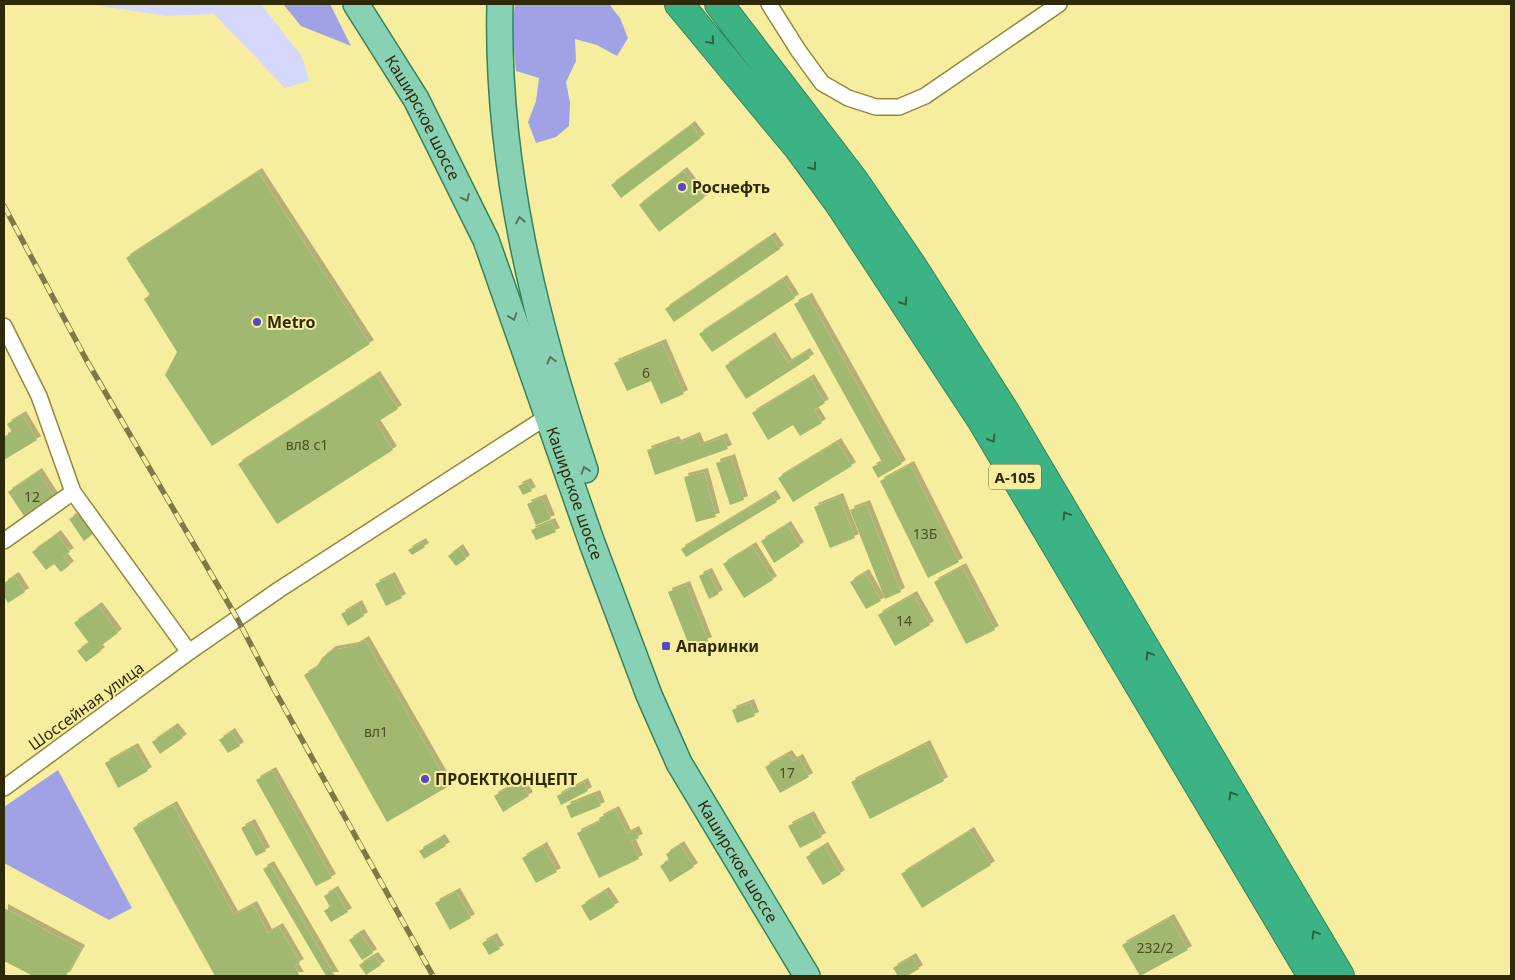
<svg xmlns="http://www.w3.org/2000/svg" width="1515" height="980" viewBox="0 0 1515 980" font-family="'Noto Sans',sans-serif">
<defs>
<filter id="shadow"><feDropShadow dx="4" dy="-4" stdDeviation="0" flood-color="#0004"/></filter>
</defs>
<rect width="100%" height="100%" fill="#f6ee9e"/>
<path fill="#d6d8fb" d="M 88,4 L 261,4 L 303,58 L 309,81 L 285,88 L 214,14 L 166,16 Z"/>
<path fill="#a1a2e5" d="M 283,4 L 330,4 L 351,46 L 301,26 Z
M 515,4 L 609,4 L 620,18 L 628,38 L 617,56 L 597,45 L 575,39 L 576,61 L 566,82 L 570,103 L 569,126 L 556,137 L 536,143 L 528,122 L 536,101 L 539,78 L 516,71 L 512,28 Z
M 58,770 L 132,908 L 109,920 L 4,863 L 4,807 Z"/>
<path fill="#a1b86f" filter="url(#shadow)" d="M 691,125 L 701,138 L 621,198 L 611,185 Z
M 683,171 L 704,198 L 659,232 L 639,205 Z
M 258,172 L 370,344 L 212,446 L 165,375 L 177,352 L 144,299 L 150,295 L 126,258 Z
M 771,236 L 780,249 L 674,322 L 665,309 Z
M 783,279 L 795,298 L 712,352 L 699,334 Z
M 808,297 L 902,464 L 878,478 L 872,467 L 882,462 L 794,304 Z
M 771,336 L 788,363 L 806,352 L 810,358 L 746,399 L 725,366 Z
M 662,343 L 684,394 L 661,404 L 651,381 L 627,391 L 614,363 Z
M 376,375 L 398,409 L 376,423 L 393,450 L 277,524 L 238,464 Z
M 810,378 L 825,403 L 814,410 L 822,423 L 800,436 L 793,425 L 768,440 L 752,413 Z
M 22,415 L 37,440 L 4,460 L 4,437 L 12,432 L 7,424 Z
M 696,436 L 700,446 L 723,437 L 728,449 L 655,475 L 647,450 L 675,440 L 677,444 Z
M 837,442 L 852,466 L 793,502 L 778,478 Z
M 731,458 L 744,500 L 730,505 L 716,463 Z
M 910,465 L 959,562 L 928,578 L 880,481 Z
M 38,472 L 56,500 L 26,519 L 8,492 Z
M 704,472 L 716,517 L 696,522 L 684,477 Z
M 527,482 L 532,491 L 523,495 L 518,486 Z
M 772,494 L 777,502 L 686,557 L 681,549 Z
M 839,497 L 855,538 L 830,548 L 814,507 Z
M 542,498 L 551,519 L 536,525 L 527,504 Z
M 866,504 L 901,592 L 885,599 L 850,510 Z
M 79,513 L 93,534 L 84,541 L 69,519 Z
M 551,522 L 556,532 L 536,540 L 531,530 Z
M 787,525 L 800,546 L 774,563 L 761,541 Z
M 57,534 L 70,552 L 63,556 L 70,565 L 61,572 L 54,564 L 46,570 L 32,552 Z
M 422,542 L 425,547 L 412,555 L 408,550 Z
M 752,546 L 773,580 L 744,598 L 723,564 Z
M 459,548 L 466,559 L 456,566 L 448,556 Z
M 962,567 L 995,630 L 966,644 L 934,582 Z
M 708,572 L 719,594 L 709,599 L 699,576 Z
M 865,573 L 881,601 L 866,609 L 850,582 Z
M 15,576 L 25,592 L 8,603 L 4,596 L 4,583 Z
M 391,576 L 402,598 L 386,606 L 375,584 Z
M 686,585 L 708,641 L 690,648 L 668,592 Z
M 913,595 L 930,625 L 895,646 L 878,615 Z
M 358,604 L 364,616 L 348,626 L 341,614 Z
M 98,606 L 118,633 L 98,648 L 101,651 L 86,662 L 77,651 L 89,643 L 74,623 Z
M 365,640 L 449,786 L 387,822 L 304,675 L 316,668 L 322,658 L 332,650 L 355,646 Z
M 750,703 L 755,716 L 737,723 L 732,710 Z
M 174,727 L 183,738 L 160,754 L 152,742 Z
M 231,732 L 240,746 L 228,753 L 219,740 Z
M 926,744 L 944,781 L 870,819 L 851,782 Z
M 134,747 L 148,771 L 118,788 L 105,763 Z
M 788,754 L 793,761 L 799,758 L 809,777 L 780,793 L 765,767 Z
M 272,771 L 332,878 L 316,886 L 256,780 Z
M 520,781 L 529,796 L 503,812 L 494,796 Z
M 584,782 L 588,791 L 561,805 L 557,796 Z
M 596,794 L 601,806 L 571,818 L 566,806 Z
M 173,805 L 234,915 L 253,905 L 268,933 L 279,927 L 300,963 L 294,966 L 300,976 L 215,976 L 133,828 Z
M 615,810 L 627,834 L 635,830 L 639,838 L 631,841 L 639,859 L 599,878 L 577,833 L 600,822 L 599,818 Z
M 810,815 L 822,837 L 800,848 L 788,826 Z
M 251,823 L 266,851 L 256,856 L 241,828 Z
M 970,831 L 991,865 L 922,908 L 901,874 Z
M 441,838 L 446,846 L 424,859 L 419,851 Z
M 680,845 L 694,867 L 670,882 L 660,866 L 669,860 L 666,854 Z
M 543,846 L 557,872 L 536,883 L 522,858 Z
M 824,846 L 841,874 L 823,885 L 806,857 Z
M 270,865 L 335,976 L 326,976 L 263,869 Z
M 334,890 L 348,912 L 331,922 L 324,911 L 330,907 L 324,896 Z
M 605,891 L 615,906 L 590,921 L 581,906 Z
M 456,892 L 471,918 L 450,930 L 435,903 Z
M 4,908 L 81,949 L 66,976 L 33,976 L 4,961 Z
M 1170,918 L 1188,950 L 1140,976 L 1122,945 Z
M 360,933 L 373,953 L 362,960 L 349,940 Z
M 493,937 L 500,949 L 489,955 L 482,943 Z
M 374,956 L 381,965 L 366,975 L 359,965 Z
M 912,957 L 919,969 L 907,976 L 898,976 L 893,968 Z"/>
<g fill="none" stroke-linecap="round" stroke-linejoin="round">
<g stroke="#91883a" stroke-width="18">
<path id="street" d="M 769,4 L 798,50 L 822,83 L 848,98 L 876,107 L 899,107 L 925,96 L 1059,4
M 4,326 L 39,396 L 73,492 L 189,652
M 4,541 L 73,492
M 4,788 L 189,652 L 280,589 L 548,416"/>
</g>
<g stroke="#368359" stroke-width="28">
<g id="primary">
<path id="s1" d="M 356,4 L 416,99 L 486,240 L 592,543 L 649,695 L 679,763 L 807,976"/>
<path d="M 500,4 C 496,163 535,321 585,470"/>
</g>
</g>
<g stroke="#368359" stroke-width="30">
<path id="highway" d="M 679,4 L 799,149 L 838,202 L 982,421 L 1312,976
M 719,4 L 853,179 L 913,267 L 1004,410 L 1340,976"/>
</g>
<use href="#street" stroke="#fff" stroke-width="15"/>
<use href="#primary" stroke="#89d1b5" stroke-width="25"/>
<use href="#highway" stroke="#3bb384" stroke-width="28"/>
<g stroke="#7f7945" stroke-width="5.5">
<path id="rail" d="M 4,206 L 87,361 L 238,620 L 275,691 L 433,976"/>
</g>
<use href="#rail" stroke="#f6ee9e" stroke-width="4" stroke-dasharray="11" stroke-linecap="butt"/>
</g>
<defs><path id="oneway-chevron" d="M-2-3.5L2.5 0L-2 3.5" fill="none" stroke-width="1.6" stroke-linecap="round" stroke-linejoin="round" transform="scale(1.25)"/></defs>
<g stroke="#33613a">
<use href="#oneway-chevron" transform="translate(711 41) rotate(50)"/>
<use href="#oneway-chevron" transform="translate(813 167) rotate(54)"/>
<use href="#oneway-chevron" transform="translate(904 302) rotate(57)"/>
<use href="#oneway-chevron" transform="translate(992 439) rotate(59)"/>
<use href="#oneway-chevron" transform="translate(1066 515) rotate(-121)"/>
<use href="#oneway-chevron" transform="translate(1149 655) rotate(-121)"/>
<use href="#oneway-chevron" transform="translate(1232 795) rotate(-121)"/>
<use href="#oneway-chevron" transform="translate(1315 934) rotate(-121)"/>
</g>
<g stroke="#577556">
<use href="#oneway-chevron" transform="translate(466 198) rotate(65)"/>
<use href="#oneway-chevron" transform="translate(520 220) rotate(-101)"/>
<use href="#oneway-chevron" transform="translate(513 317) rotate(71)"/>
<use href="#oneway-chevron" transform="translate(551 360) rotate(-105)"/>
<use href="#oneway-chevron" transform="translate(585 470) rotate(-109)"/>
</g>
<g fill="#5849c1" stroke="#f6ee9e" stroke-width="2">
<circle cx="682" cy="187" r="5"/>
<circle cx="257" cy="322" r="5"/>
<rect x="661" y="641" width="10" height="10" rx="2.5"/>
<circle cx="425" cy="779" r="5"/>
</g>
<g text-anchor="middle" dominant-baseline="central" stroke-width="4" stroke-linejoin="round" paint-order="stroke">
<g font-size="14" fill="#4b4e22">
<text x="646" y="372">6</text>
<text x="307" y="444">вл8 с1</text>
<text x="32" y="496">12</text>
<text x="925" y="533">13Б</text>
<text x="904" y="620">14</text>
<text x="376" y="731">вл1</text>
<text x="787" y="772">17</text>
<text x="1155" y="947">232/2</text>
</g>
<rect fill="#f6ee9e" stroke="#6a6536" stroke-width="1" x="989" y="464.5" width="52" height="25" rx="4"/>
<g font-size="15" font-weight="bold" fill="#2e2a09">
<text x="1015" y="477">А-105</text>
</g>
<g font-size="16" fill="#2e2a09" stroke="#f6ee9e">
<text stroke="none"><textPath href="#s1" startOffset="132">Каширское шоссе</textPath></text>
<text stroke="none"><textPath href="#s1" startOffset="538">Каширское шоссе</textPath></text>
<text transform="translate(86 706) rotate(-36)">Шоссейная улица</text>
<text stroke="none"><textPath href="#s1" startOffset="942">Каширское шоссе</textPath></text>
</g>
<g font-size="16" font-weight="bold" fill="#2e2a09" stroke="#f6ee9e" text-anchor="start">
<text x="692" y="187">Роснефть</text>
<text x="267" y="322">Metro</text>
<text x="676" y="646">Апаринки</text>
<text x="435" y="779">ПРОЕКТКОНЦЕПТ</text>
</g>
</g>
<rect width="1515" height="980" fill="none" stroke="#2e2a09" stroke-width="10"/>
</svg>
